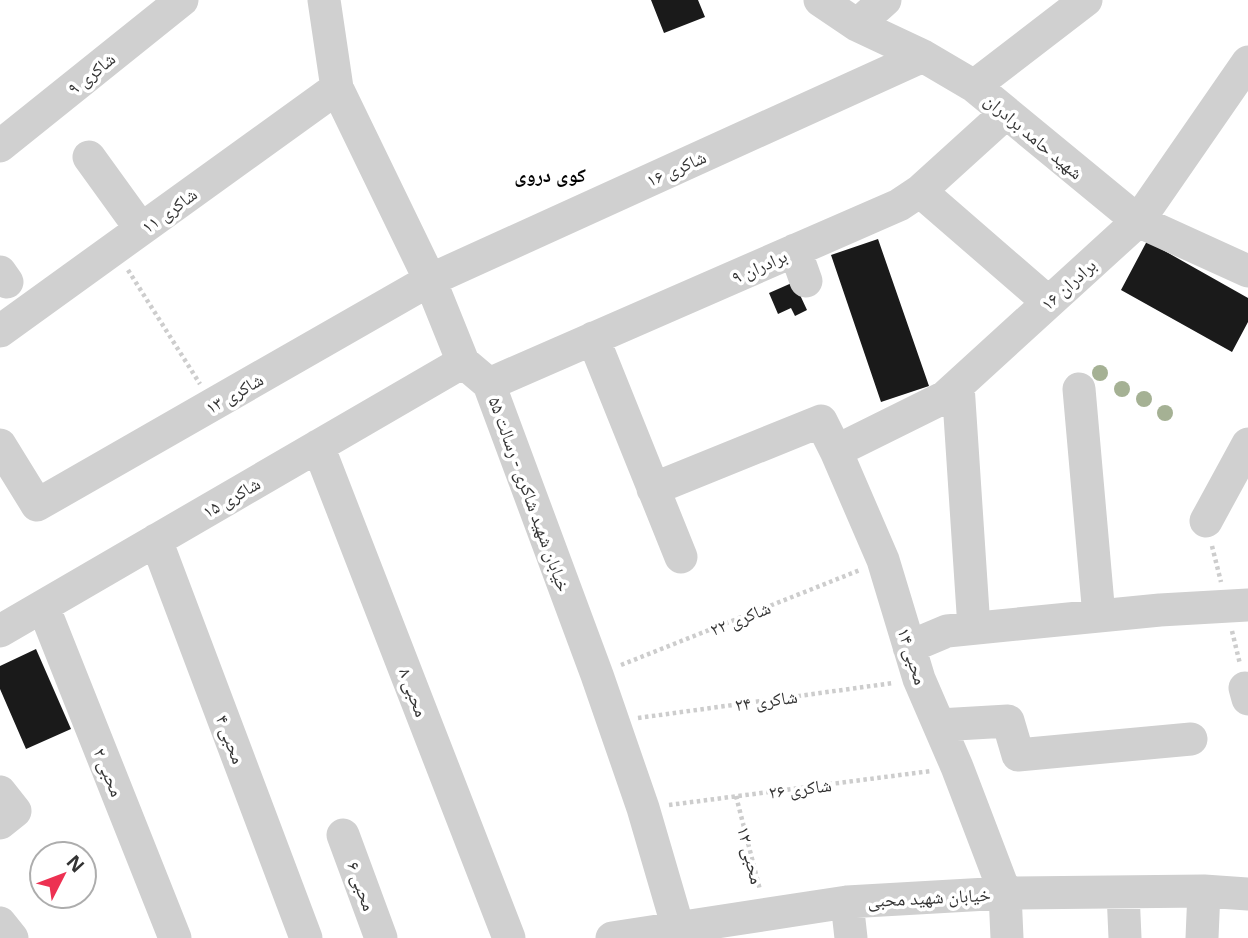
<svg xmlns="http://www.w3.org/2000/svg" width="1248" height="938" viewBox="0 0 1248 938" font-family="'Noto Sans','Noto Naskh Arabic',sans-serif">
<rect width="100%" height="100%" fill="#fff"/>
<path fill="#1a1a1a" d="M 651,0 L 698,0 L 705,17 L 664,33 Z
M 878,239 L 929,386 L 881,402 L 831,255 Z
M 1147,241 L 1248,298 L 1248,322 L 1232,352 L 1121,290 Z
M 794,282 L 807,310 L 795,316 L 791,308 L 778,314 L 769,293 Z
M 36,649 L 71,729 L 26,749 L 0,689 L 0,666 Z"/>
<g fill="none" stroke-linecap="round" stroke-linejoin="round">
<path stroke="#cdcdcd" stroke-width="4.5" stroke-dasharray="3.5 3.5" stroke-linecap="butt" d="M 128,270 L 200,384
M 1212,546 L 1221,582
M 1232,631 L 1240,664
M 621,665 L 860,570
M 638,718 L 893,683
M 736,796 L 760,890
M 669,805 L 931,771"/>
<path stroke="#d0d0d0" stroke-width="33" d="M 324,0 L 337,88 L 430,280 L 463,362 L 489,384 L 597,675 L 643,808 L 681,938
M 820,0 L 857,25 L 923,56 L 974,86 L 1138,221 L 1248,271
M 857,25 L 885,0
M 974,86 L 1086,0
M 0,146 L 182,0
M 89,157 L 141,229
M 920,191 L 1048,302
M 795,250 L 806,281
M 0,272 L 7,282
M 0,331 L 337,88
M 593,338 L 681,557
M 489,384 L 899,205 L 920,191 L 1006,113
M 958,385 L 974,628
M 1079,389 L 1099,616
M 0,445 L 37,505 L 430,280 L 923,56
M 318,446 L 509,938
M 836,451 L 945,397 L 1138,221 L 1248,62
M 653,489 L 821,421 L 836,451 L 883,560 L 919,679 L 957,767 L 1005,893 L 1007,938
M 1206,521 L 1248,444
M 156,540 L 306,938
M 43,606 L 175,938
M 0,631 L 463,362
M 909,647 L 947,631 L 1160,610 L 1248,605
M 1245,688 L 1248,699
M 939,725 L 1008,721 L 1018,755 L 1191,739
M 0,792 L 15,811 L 0,823
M 343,835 L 381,938
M 1123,892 L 1125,938
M 847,902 L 851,938
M 0,923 L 12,938
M 612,938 L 847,902 L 1005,893 L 1204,891 L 1248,894
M 1202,938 L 1204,891"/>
</g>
<g fill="#a5b194">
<circle cx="1100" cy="373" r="8"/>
<circle cx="1122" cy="389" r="8"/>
<circle cx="1144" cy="399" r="8"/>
<circle cx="1165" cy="413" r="8"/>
</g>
<g text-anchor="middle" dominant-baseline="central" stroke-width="7" stroke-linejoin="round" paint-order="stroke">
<g font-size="18" fill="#333" stroke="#fff">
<text transform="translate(91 73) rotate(-39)">شاکری ۹</text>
<text transform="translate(1034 136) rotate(40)">شهید حامد برادران</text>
<text transform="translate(676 168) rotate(-24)">شاکری ۱۶</text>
<text transform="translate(169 210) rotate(-36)">شاکری ۱۱</text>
<text transform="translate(759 266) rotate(-24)">برادران ۹</text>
<text transform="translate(1068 284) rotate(-42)">برادران ۱۶</text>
<text transform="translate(234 393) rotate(-30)">شاکری ۱۳</text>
<text transform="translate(530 494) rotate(70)">خیابان شهید شاکری - رسالت ۵۵</text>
<text transform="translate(231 497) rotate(-30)">شاکری ۱۵</text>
<text transform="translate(740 618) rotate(-22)">شاکری ۲۲</text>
<text transform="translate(913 656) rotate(72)">محبی ۱۴</text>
<text transform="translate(414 692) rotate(69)">محبی ۸</text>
<text transform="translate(766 700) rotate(-8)">شاکری ۲۴</text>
<text transform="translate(231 739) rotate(69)">محبی ۴</text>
<text transform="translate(109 772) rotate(68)">محبی ۲</text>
<text transform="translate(800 788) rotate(-7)">شاکری ۲۶</text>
<text transform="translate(751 855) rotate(76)">محبی ۱۲</text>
<text transform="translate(362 886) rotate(70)">محبی ۶</text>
<text transform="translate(929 897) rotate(-3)">خیابان شهید محبی</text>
</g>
<g font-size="19" font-weight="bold" fill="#000" stroke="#fff">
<text x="550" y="175">کوی دروی</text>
</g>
</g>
<g transform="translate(63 875) rotate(48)"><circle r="33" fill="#ffffff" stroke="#adadad" stroke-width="2"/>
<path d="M0-5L12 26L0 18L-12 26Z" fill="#ed3152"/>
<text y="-10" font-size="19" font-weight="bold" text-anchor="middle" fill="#333333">N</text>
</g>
</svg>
